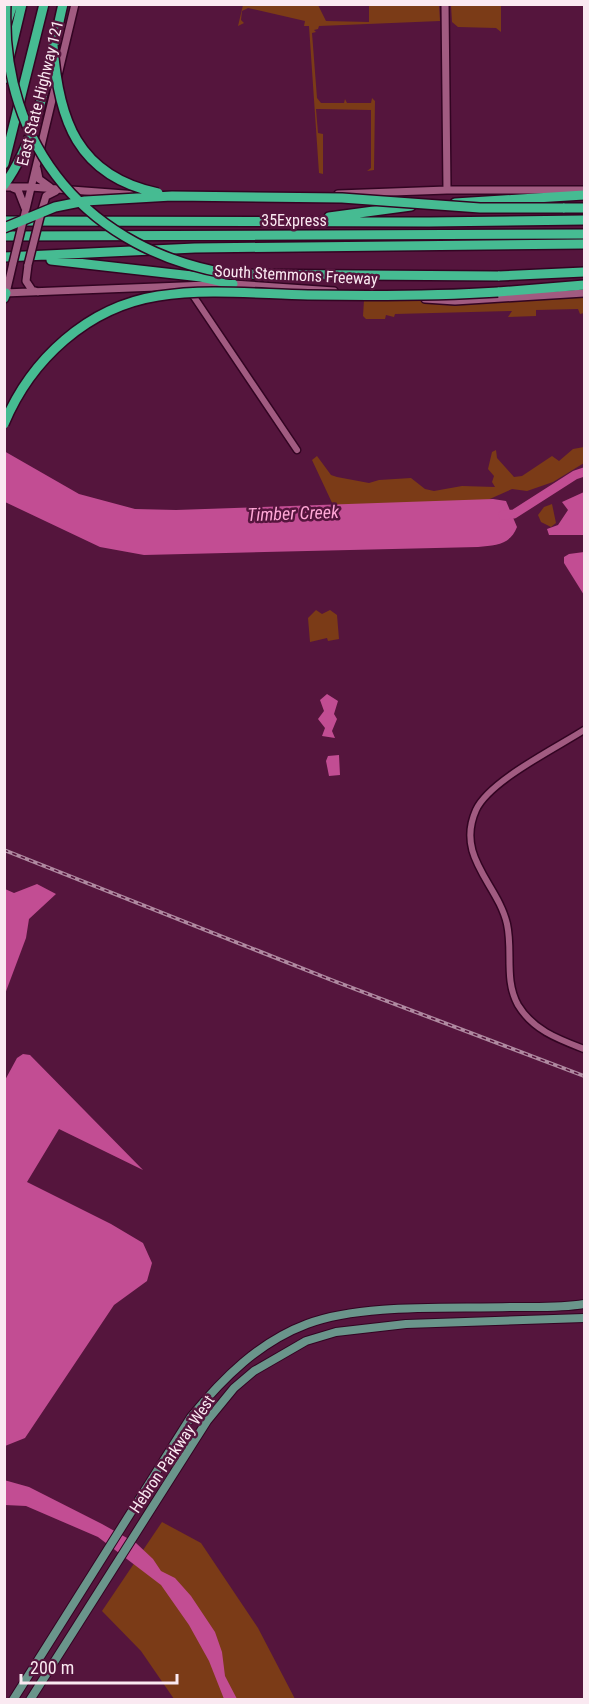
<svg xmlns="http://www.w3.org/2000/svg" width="589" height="1704" viewBox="0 0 589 1704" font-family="'Roboto Condensed',sans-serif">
<rect width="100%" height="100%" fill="#55153d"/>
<path fill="#7b3b17" d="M 243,5 L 318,5 L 326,21 L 369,22 L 369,5 L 439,5 L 440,21 L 319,26 L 318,29 L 314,30 L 316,32 L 312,33 L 317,98 L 321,103 L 344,103 L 345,99 L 347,103 L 371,103 L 372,98 L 375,101 L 374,170 L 367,171 L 371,168 L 371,110 L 319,109 L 316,109 L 318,133 L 323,134 L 323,174 L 319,173 L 309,26 L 304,26 L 305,21 L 248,8 L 242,11 L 241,20 L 244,23 L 238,26 Z
M 451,5 L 501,5 L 501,32 L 496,28 L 458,27 L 452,22 Z
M 584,295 L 584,313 L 580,314 L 578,309 L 536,310 L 536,316 L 508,317 L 512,311 L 395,314 L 394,317 L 386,315 L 385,319 L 366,319 L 363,316 L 364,300 L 371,298 L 491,302 Z
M 584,447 L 584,463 L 553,482 L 527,491 L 512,489 L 483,502 L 334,507 L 312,460 L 317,456 L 331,475 L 337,477 L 369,483 L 379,480 L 411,478 L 425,489 L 434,491 L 462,486 L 495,487 L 492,482 L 494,476 L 488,469 L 492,452 L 496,450 L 497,458 L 514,477 L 522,476 L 552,456 L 559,461 L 573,449 Z
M 552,504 L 556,523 L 551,527 L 541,522 L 538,515 L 544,507 Z
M 316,610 L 322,614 L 330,610 L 337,615 L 339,639 L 328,641 L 327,638 L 310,642 L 308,618 Z
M 162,1522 L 201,1543 L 258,1628 L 295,1699 L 174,1699 L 141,1651 L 102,1611 Z"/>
<path fill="#c24d93" d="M 4,451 L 79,494 L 135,509 L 176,510 L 493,499 L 506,501 L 517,527 C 510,545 496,545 478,547 L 144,555 L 100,547 L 5,502 Z
M 584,492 L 584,535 L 549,535 L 547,529 L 558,525 L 568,510 L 562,502 Z
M 584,552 L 584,595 L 564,563 L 564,557 L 569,554 Z
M 327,694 L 338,701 L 334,714 L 337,719 L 332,731 L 335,738 L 322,736 L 325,728 L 318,719 L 324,711 L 320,700 Z
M 339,755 L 340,775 L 329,776 L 326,761 L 328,756 Z
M 37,884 L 56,894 L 29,919 L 26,938 L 5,994 L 5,889 L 14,893 Z
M 23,1054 L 30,1055 L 143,1170 L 59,1129 L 27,1182 L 111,1224 L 143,1243 L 152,1263 L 147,1281 L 114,1305 L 25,1438 L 5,1446 L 4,1082 L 17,1058 Z
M 4,1480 L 29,1487 L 102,1524 L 136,1543 L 153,1559 L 161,1571 L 175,1578 L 191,1596 L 215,1632 L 222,1652 L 225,1676 L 237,1699 L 224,1699 L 209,1661 L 189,1625 L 161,1585 L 98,1537 L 26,1506 L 5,1505 Z"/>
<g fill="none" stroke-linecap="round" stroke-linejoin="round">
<path stroke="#c24d93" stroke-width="9" d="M 503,515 L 514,514 L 575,475 L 584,472"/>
<g stroke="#320422" stroke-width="9">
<path id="tertiary" d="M 190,291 L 297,450
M 584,730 C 556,748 489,781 476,810 C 455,857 498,884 507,924 C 513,951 504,980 518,1005 C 533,1030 558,1039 584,1049"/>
</g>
<g stroke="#320422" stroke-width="10">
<path id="secondary" d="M 445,4 L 447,190
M 37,169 L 39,179 L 50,187
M 4,187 L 31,187 L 138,195
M 13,188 L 18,190 L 25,208
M 338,194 L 447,190 L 584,190
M 25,213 L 75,4
M 41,213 L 46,196 L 56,191
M 28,265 L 26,281 L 32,290 L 38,292
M 4,293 L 233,284 L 334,291
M 6,293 L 13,263
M 425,299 L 455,301 L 584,293"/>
</g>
<g stroke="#320422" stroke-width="10">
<path id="primary" d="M 13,1700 L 191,1417 C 223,1378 259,1342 307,1324 C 363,1303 451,1309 512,1307 C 535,1307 561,1308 584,1304
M 30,1700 L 207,1421 L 234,1388 L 254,1371 L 306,1341 L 336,1332 L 406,1324 L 584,1318"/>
</g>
<g stroke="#320422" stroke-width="12">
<path id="motorway" d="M 7,22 L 13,4
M 4,79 L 22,4
M 4,164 L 44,4
M 4,185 C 40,136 49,63 63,4
M 455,203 L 584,195
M 563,208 L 584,208
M 329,217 L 411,206
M 4,221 L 429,222 L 584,220
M 4,236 L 584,234
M 4,257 L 195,248 L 584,244
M 51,260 L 201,277 L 233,284
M 498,276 L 584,272
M 498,292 L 584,285
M 4,298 L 6,293"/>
</g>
<use href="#tertiary" stroke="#a15b81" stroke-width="6"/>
<use href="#secondary" stroke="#a15b81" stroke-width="7"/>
<use href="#primary" stroke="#6a958b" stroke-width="8"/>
<use href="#motorway" stroke="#46bb92" stroke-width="9"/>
<g stroke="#af89a0" stroke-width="4">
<path id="rail" d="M 4,850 L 334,981 L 584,1076"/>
</g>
<use href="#rail" stroke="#55153d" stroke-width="1.5" stroke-dasharray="4.5" stroke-linecap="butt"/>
<g stroke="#320422" stroke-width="10" stroke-linecap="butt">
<path id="secondary-bridge" d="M 13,263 L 25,213
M 28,265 L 41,213"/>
</g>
<g stroke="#320422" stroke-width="12" stroke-linecap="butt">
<path id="motorway-bridge" d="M 6,4 C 0,148 90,251 230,274 L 498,276
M 53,45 C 58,119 77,176 158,193
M 4,228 L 55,207 L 85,201 L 172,196 L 342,198 L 480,208 L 563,208
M 4,424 C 31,359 88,307 158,296 C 207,288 259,294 308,295 C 371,296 435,296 498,292"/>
</g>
<use href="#secondary-bridge" stroke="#a15b81" stroke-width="7"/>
<use href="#motorway-bridge" stroke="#46bb92" stroke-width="9"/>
</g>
<g text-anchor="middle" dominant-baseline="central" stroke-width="5" stroke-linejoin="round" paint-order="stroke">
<g font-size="16" fill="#fae9f1" stroke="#55153d">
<text transform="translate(40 93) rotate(-76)">East State Highway 121</text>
<text x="294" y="220">35Express</text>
<text transform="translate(296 275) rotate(3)">South Stemmons Freeway</text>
<text transform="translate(172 1454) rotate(-56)">Hebron Parkway West</text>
</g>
<g font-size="18" font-style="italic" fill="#ffa7d6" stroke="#55153d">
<text transform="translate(293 513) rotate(-2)">Timber Creek</text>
</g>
</g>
<rect width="589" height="1704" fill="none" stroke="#fae9f1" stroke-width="12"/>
<path d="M21 1674v9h156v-9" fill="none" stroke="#fae9f1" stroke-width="3"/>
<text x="30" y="1674" font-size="18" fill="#fae9f1" stroke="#55153d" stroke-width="4.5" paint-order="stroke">200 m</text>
</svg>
